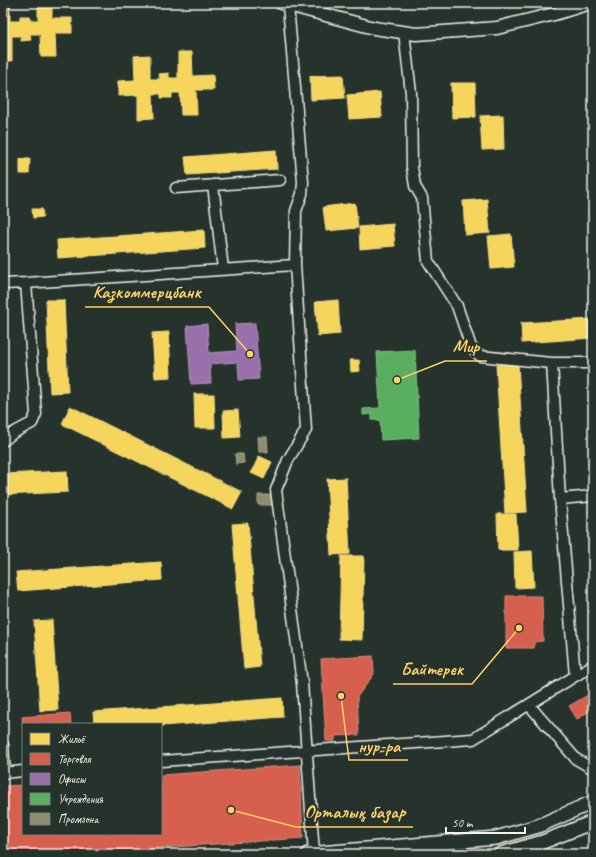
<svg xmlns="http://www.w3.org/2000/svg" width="596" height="857" viewBox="0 0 596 857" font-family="Caveat,sans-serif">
<rect width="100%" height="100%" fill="#26332d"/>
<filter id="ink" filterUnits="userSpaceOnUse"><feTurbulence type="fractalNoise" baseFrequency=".025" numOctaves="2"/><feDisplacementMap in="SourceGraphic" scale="8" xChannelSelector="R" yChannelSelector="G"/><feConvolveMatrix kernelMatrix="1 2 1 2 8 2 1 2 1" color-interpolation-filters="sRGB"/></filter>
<g filter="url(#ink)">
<path fill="#f6d55c" stroke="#f5dd86" d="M 3,3 L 10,3 L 10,21 L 20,21 L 20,16 L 30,16 L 30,20 L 38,20 L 38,3 L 52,3 L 52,18 L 72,18 L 72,33 L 55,33 L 56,57 L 41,57 L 40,34 L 30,34 L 31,40 L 21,41 L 21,36 L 12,36 L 12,61 L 3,61 Z
M 178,52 L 192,52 L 193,76 L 213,75 L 214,90 L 196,90 L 197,115 L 181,115 L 180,93 L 172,93 L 172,98 L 161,98 L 161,94 L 153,94 L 154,118 L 138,119 L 138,95 L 118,96 L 118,81 L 135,80 L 134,56 L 150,55 L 150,79 L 160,79 L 159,74 L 169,73 L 169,78 L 178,78 Z
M 343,75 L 345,98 L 311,100 L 310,76 Z
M 451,83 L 475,83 L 476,117 L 452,118 Z
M 380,92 L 382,117 L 349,119 L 347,95 Z
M 503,115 L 504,149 L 482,150 L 480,116 Z
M 276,150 L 277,169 L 187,175 L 185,157 Z
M 20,159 L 30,159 L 29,174 L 20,174 Z
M 487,199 L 490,233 L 465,235 L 463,201 Z
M 355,203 L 358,228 L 326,231 L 323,207 Z
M 32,209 L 42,209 L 43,217 L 33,218 Z
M 393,224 L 395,246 L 360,249 L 359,227 Z
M 204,230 L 205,248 L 58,258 L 57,240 Z
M 511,234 L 514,267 L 491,269 L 488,236 Z
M 46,300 L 64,300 L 68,392 L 50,393 Z
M 338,300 L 340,334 L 318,336 L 315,302 Z
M 593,319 L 593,338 L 522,343 L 521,323 Z
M 169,332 L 171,377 L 155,378 L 152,333 Z
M 350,360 L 359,360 L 360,371 L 351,372 Z
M 518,364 L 527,512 L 505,513 L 496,365 Z
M 194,394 L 214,394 L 215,428 L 195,428 Z
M 70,406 L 242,492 L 233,509 L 62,424 Z
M 238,410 L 240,437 L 224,438 L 223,411 Z
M 259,456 L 272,462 L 264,479 L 251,473 Z
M 67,471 L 68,492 L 3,495 L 3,474 Z
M 346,478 L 350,554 L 331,555 L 327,479 Z
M 497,514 L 516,514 L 518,550 L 498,550 Z
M 248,523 L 260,667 L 244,669 L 232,524 Z
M 532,551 L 534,587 L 515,588 L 514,552 Z
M 341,556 L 364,556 L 362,640 L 339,639 Z
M 161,562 L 162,580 L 18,591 L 16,572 Z
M 52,620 L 58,710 L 40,711 L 34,621 Z
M 282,698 L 283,717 L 161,726 L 161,724 L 94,724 L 93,712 Z"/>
<path fill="#d6604d" stroke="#df8c7c" d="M 506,596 L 542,596 L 543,641 L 534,642 L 534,648 L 506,648 Z
M 373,656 L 374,674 L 357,697 L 359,735 L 335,736 L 335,741 L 326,741 L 321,659 Z
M 593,692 L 593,709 L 577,719 L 569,706 Z
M 70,713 L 71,724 L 23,724 L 23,726 L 22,717 Z
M 300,765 L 303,838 L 72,854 L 3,854 L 3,786 L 23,785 L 23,834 L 161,834 L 161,775 Z"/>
<path fill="#9970ab" stroke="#b497bd" d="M 255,323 L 259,379 L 239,380 L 238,362 L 210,364 L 211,383 L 191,384 L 187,326 L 207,324 L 209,353 L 237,351 L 235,324 Z"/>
<path fill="#5aae61" stroke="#88c28a" d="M 415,350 L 419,438 L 381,440 L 380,420 L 372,420 L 372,414 L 363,415 L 363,409 L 380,408 L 377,352 Z"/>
<path fill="#8c8c6e" stroke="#abaa93" d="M 258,437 L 267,437 L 268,452 L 259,452 Z
M 235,454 L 243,454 L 244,463 L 236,464 Z
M 258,495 L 272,495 L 272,505 L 258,505 Z"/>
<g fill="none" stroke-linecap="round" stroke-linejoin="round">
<g stroke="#f4f1e8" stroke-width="13">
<path id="minor" d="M 404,32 L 411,93 L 412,167 L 415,186 L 422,198 L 428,261 L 457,306 L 471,347 L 480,356 L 552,363
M 213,185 L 223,269
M 176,188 L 280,180
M 295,265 L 306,430 L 288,460 L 276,490 L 302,683 L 314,854
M 26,283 L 295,265 L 296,211 L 302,194 L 303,182 L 288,5
M 3,284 L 26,283 L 36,414 L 32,423 L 13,433 L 3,441
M 560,499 L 593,496
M 575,676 L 560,499 L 552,363 L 593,363
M 529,705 L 576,759 L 593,769
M 3,745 L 5,773
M 161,761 L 473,739 L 593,665
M 3,773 L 23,771"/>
</g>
<g stroke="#f4f1e8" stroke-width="15">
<path id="tertiary" d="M 281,3 L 374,28 L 416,34 L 497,28 L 554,14 L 590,3"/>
</g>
<g stroke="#f4f1e8" stroke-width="16">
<path id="secondary" d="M 308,854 L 496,838 L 538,826 L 593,802
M 501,854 L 543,842 L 593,822"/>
</g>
<use href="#minor" stroke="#26332d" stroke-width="10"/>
<use href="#tertiary" stroke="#26332d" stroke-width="12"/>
<use href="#secondary" stroke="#26332d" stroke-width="13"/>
</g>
</g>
<path fill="none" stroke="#ffd166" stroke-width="1.5" d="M250 354L209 307H85M397 380L445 361H487M519 628L472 684H393M341 696L349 760H408M231 810L296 827H413"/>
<g fill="#ffd166" stroke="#26332d" stroke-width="1.5">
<circle cx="250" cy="354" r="4"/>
<circle cx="397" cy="380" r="4"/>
<circle cx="519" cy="628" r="4"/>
<circle cx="341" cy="696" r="4"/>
<circle cx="231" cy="810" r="4"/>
</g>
<g font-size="18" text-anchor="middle" font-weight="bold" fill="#ffd166" stroke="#26332d" stroke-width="4" stroke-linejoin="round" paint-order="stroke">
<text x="147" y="298">Казкоммерцбанк</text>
<text x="466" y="352">Мир</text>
<text x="432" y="675">Байтерек</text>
<text x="379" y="752">нур-ра</text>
<text x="355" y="818">Орталық базар</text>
</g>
<rect width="596" height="857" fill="none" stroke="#26332d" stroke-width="16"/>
<rect x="8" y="8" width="580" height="841" fill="none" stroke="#f4f1e8" stroke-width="1.5" filter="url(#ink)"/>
<rect x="22" y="723" width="140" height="112" fill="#26332d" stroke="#787f78"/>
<rect x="30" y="733" width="20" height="12" fill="#f6d55c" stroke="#787f78"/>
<text x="58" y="743" font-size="12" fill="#f4f1e8">Жильё</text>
<rect x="30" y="753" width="20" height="12" fill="#d6604d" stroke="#787f78"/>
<text x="58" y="763" font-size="12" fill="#f4f1e8">Торговля</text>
<rect x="30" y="773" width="20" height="12" fill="#9970ab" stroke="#787f78"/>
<text x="58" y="783" font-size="12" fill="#f4f1e8">Офисы</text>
<rect x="30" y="793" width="20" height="12" fill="#5aae61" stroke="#787f78"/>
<text x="58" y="803" font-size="12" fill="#f4f1e8">Учреждения</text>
<rect x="30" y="813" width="20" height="12" fill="#8c8c6e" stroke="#787f78"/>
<text x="58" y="823" font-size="12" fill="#f4f1e8">Промзона</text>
<path d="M446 827v6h79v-6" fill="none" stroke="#f4f1e8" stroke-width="2"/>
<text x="452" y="827" font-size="12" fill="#f4f1e8" stroke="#26332d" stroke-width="3" paint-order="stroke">50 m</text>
</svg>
